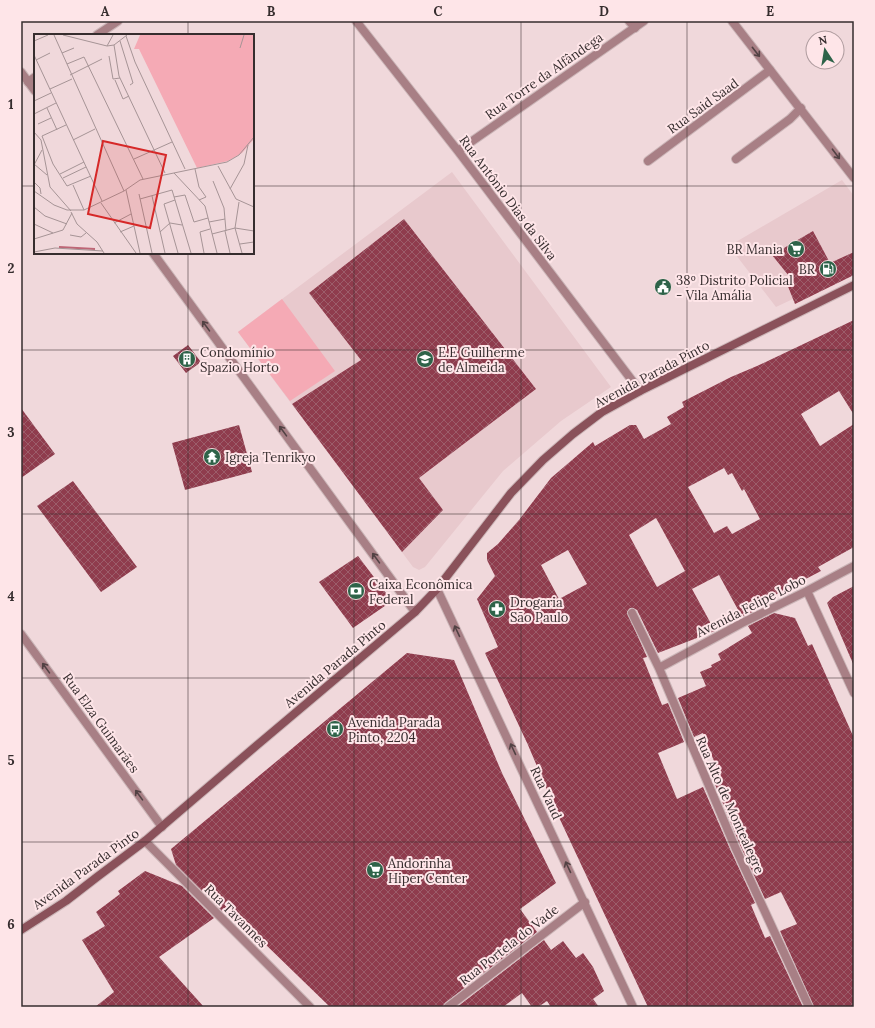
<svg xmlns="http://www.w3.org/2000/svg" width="875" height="1028" viewBox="0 0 875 1028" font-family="Lora,serif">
<defs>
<pattern id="building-cross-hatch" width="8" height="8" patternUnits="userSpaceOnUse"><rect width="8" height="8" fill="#8f3c4d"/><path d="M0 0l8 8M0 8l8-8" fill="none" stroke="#9c5d6a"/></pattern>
</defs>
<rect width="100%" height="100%" fill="#f0d8db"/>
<path fill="#e8c9cd" d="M 452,172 L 611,387 L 561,421 L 503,471 L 425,567 L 419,570 L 413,567 L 238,332 Z
M 842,180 L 854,196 L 854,270 L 776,307 L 729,246 Z"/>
<path fill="#f5aab5" d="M 282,299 L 335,371 L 290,401 L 238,332 Z"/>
<path fill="url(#building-cross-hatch)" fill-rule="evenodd" d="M 404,219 L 536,389 L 419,478 L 443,510 L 402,552 L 292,404 L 361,360 L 309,293 Z
M 813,231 L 830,263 L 854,252 L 854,275 L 795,304 L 787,284 L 793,281 L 772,255 Z
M 854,320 L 854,415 L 839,391 L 801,414 L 820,446 L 854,424 L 854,547 L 818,567 L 821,571 L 750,608 L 757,610 L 742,617 L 719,575 L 692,589 L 715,631 L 658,653 L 637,610 L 633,608 L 630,608 L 627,612 L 647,657 L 643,658 L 662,705 L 668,703 L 684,742 L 658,753 L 677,799 L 703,787 L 730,849 L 755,903 L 751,905 L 765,938 L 770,936 L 803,1007 L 648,1007 L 556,811 L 528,745 L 485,653 L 498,647 L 477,599 L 495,576 L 487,560 L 487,553 L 498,544 L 519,520 L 551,478 L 593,442 L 595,446 L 630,425 L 636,425 L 644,439 L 671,424 L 667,417 L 684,407 L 682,402 L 731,377 L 757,366 ZM 724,468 L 728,475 L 732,473 L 742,491 L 744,489 L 760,519 L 732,534 L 727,526 L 714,533 L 688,487 ZM 656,518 L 685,571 L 657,587 L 629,535 ZM 568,550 L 587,584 L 559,599 L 541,565 Z
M 188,345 L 201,362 L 186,373 L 173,356 Z
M 21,408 L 55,454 L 21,478 Z
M 239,425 L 252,472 L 185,490 L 172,443 Z
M 73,481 L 137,567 L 101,592 L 37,506 Z
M 358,556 L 392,601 L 353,628 L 319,582 Z
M 854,586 L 854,666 L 827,603 L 833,597 Z
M 774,613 L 795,618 L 808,646 L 812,644 L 854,738 L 854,1007 L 814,1007 L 780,931 L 797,924 L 781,892 L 765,899 L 740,845 L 714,782 L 721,779 L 703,733 L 694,737 L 678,698 L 706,686 L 700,672 L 712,667 L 711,665 L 721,660 L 718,654 L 752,633 L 748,626 Z
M 407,653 L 454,660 L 502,773 L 556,883 L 520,909 L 537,932 L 445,1003 L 443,1007 L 330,1007 L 228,908 L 223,912 L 176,865 L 171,849 Z
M 145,871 L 182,886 L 214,918 L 159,957 L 204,1007 L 95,1007 L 114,992 L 82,940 L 105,926 L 96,912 L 120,894 L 118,891 Z
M 544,940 L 551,950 L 563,941 L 576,958 L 583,953 L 593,967 L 604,991 L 593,999 L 599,1007 L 551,1007 L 547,1001 L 538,1007 L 532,1007 L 522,993 L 503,1007 L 457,1007 Z"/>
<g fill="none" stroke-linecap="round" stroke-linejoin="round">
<g stroke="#cbb6b8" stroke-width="10">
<path id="lane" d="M 629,21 L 635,28
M 97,35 L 118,21
M 28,82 L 35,77
M 736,159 L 790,119 L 801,108
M 648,161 L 770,70"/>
</g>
<g stroke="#cbb6b8" stroke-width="10">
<path id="street" d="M 356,21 L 458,151 L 640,391
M 732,21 L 854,178
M 21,72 L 35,91
M 458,151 L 644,21
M 153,253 L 415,612
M 437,589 L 633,1007
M 807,591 L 854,693
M 632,613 L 659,668 L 735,847 L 809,1007
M 21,634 L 162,827
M 659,668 L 742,623 L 807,591 L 854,566
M 145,841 L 310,1007
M 448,1007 L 585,902"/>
</g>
<g stroke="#cbb6b8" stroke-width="10">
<path id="secondary" d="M 21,930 L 66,901 L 97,877 L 145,841 L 256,746 L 415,612 L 437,589 L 511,493 L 543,460 L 573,434 L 602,412 L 640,391 L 854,285"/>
</g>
<use href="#lane" stroke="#a87f85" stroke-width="8"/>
<use href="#street" stroke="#a87f85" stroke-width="8"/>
<use href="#secondary" stroke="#8a515a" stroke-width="8"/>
</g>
<defs><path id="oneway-shaft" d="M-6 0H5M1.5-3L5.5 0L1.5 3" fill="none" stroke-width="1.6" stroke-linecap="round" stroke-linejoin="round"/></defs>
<g stroke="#524244">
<use href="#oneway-shaft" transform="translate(756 52) rotate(52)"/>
<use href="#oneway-shaft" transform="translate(836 154) rotate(53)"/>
<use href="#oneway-shaft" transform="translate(206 326) rotate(-126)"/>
<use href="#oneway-shaft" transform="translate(283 431) rotate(-126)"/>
<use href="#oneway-shaft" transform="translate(376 558) rotate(-126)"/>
<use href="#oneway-shaft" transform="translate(457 631) rotate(-115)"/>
<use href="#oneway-shaft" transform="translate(46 668) rotate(-126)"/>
<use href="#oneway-shaft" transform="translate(513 749) rotate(-115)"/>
<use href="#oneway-shaft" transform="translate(139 795) rotate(-126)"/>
<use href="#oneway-shaft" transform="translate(568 867) rotate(-115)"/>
</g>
<path fill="none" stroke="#362d2e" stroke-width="1" stroke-opacity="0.55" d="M 188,21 L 188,35M 354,21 L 354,1007M 521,21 L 521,1007M 687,21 L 687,1007M 21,186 L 35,186M 253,186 L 854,186M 188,253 L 188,1007M 21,350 L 854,350M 21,514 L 854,514M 21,678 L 854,678M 21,842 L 854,842"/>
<defs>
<g id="supermarket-disc" transform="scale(0.9)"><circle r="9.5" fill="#2e6349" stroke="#fee5e8"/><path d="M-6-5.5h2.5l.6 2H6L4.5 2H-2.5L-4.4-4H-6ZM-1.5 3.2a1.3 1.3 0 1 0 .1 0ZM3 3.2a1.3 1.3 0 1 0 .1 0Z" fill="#fff"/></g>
<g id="fuel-disc" transform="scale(0.9)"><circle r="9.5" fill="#2e6349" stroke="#fee5e8"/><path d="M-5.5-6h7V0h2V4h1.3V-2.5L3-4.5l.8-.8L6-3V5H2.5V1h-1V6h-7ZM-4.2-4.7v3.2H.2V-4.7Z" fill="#fff"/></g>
<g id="civic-disc" transform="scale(0.9)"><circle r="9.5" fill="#2e6349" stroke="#fee5e8"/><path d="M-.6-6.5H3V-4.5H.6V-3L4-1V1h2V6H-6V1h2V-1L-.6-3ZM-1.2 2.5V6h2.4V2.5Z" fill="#fff"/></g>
<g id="building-disc" transform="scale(0.9)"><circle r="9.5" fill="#2e6349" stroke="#fee5e8"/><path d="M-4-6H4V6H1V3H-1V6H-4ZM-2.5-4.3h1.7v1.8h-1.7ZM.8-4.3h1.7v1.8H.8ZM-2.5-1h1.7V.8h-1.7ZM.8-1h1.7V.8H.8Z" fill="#fff"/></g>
<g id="school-disc" transform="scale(0.9)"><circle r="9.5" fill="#2e6349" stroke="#fee5e8"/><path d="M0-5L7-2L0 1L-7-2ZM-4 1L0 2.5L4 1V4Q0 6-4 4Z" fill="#fff"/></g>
<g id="temple-disc" transform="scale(0.9)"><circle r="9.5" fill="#2e6349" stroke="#fee5e8"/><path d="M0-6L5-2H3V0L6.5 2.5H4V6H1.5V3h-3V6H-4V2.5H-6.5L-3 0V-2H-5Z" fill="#fff"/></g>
<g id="bank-disc" transform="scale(0.9)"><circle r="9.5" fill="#2e6349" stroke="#fee5e8"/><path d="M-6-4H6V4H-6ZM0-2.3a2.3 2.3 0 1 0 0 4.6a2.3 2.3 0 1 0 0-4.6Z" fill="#fff"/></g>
<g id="pharmacy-disc" transform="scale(0.9)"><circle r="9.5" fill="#2e6349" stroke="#fee5e8"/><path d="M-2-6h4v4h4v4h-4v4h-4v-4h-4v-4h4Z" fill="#fff"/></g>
<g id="bus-disc" transform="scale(0.9)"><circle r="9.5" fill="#2e6349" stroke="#fee5e8"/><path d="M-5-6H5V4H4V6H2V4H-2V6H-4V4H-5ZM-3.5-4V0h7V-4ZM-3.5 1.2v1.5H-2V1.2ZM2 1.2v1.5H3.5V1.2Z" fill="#fff"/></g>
</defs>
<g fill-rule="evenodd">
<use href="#supermarket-disc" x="796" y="249"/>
<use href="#fuel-disc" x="828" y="269"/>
<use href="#civic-disc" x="663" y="287"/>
<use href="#building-disc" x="187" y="359"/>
<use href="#school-disc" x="425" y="359"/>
<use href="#temple-disc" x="212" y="457"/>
<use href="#bank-disc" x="356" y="591"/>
<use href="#pharmacy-disc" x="497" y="609"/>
<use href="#bus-disc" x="335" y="729"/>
<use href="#supermarket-disc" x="375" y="870"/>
</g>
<g text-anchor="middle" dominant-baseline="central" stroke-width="4" stroke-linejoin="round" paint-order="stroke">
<g font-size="13" fill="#362d2e" stroke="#fee5e8">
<text transform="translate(544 76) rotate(-35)">Rua Torre da Alfândega</text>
<text transform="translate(703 106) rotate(-36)">Rua Said Saad</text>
<text transform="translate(508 198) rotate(53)">Rua Antônio Dias da Silva</text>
<text transform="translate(652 374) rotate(-28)">Avenida Parada Pinto</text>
<text transform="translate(751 606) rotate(-27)">Avenida Felipe Lobo</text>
<text transform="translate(335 664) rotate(-40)">Avenida Parada Pinto</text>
<text transform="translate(101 723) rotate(54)">Rua Elza Guimarães</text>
<text transform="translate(546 793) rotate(65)">Rua Vaud</text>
<text transform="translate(730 805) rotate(66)">Rua Alto de Montealegre</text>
<text transform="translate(86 869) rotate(-36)">Avenida Parada Pinto</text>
<text transform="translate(236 916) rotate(45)">Rua Tavannes</text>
<text transform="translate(509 945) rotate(-38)">Rua Portela do Vade</text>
</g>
<g font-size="13" fill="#362d2e" stroke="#fee5e8" text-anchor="start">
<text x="783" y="249" text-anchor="end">BR Mania</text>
<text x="815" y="269" text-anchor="end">BR</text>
<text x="676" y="280">38º Distrito Policial<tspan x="676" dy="15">- Vila Amália</tspan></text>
<text x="200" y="352">Condomínio<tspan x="200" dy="15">Spazio Horto</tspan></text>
<text x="438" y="352">E.E Guilherme<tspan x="438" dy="15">de Almeida</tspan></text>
<text x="225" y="457">Igreja Tenrikyo</text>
<text x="369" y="584">Caixa Econômica<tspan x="369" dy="15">Federal</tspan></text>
<text x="510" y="602">Drogaria<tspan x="510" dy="15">São Paulo</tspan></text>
<text x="348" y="722">Avenida Parada<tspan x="348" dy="15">Pinto, 2204</tspan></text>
<text x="388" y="863">Andorinha<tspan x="388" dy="15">Hiper Center</tspan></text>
</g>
</g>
<g transform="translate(34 34)">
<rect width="220" height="220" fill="#f0d8db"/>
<path d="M 106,1 L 220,1 L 220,105 L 208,119 L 194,127 L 163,134 L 105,15 L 100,15 Z" fill="#f5aab5"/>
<path fill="none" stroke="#be6676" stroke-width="2" d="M 25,213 L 61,215"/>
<path fill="none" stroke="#a69496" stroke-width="1" d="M 20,1 L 90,157M 29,1 L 73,12 L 80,11 L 93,1M 92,2 L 101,28 L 151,135M 0,7 L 14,1M 86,7 L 99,49 L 96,51M 80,11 L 85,42 L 131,139M 73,12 L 79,1M 206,14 L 210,1M 28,19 L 40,14M 0,21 L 68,167M 75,22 L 79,45 L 86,44M 2,26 L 16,19M 33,30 L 50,23 L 109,145M 36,41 L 68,25M 81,46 L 89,65 L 95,62M 16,55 L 38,45M 0,67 L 17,59M 13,74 L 23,96M 0,80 L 22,69M 4,90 L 17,84M 0,98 L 7,106 L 16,153 L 37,177M 8,102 L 19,130 L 33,152 L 57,142M 8,102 L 32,91M 39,106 L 61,95M 100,125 L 138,108M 0,130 L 13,141M 0,131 L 8,116M 184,132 L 202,165 L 220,173M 161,135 L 165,153 L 172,163 L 165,166M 140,139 L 171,172 L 183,219M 26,140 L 50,128M 29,144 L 52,133M 179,147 L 190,174 L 192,197M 0,148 L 6,154 L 7,160M 39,151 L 50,176M 196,155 L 210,130 L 214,111M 92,156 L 106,219M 0,157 L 20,171 L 33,176 L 50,176 L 90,157 L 106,146 L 193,128 L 205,121 L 220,103M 105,160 L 118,219M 118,162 L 131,219M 140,163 L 151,161 L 160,188 L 174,184M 106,165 L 138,156 L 157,219M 141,166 L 130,170 L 144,219M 205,168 L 201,194 L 208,219M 67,169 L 102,219M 0,173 L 11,182 L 33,190M 37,178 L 43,190 L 63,208 L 70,219M 175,188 L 191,185M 80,189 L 97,180M 0,190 L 19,199M 191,197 L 196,219M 86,198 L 100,192M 126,198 L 136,189 L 148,191M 178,200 L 201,194 L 220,197M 36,201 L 47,203 L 52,199M 0,205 L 29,196 L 38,179M 206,210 L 220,208M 0,218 L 21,214 L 69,217M 170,219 L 166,198 L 176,195"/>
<path fill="#d62828" fill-opacity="0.15" stroke="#d62828" stroke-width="2" d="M 69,107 L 132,121 L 116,194 L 54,180 Z"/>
<rect width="220" height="220" fill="none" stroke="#362d2e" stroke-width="2"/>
</g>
<rect width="875" height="1028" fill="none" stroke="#fee5e8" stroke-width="44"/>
<g transform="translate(825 50) rotate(348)"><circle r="19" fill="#fee5e8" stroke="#ae9b9e"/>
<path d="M0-3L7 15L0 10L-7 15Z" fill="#2e6349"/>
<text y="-6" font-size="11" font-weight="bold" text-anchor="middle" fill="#362d2e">N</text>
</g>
<rect x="22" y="22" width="831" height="984" fill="none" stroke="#362d2e" stroke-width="1.5"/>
<g font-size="13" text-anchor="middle" font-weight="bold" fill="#362d2e">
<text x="105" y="16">A</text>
<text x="271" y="16">B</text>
<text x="438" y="16">C</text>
<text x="604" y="16">D</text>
<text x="770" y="16">E</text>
<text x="11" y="109">1</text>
<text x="11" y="273">2</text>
<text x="11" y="437">3</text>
<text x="11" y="601">4</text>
<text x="11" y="765">5</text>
<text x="11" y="929">6</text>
</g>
</svg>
